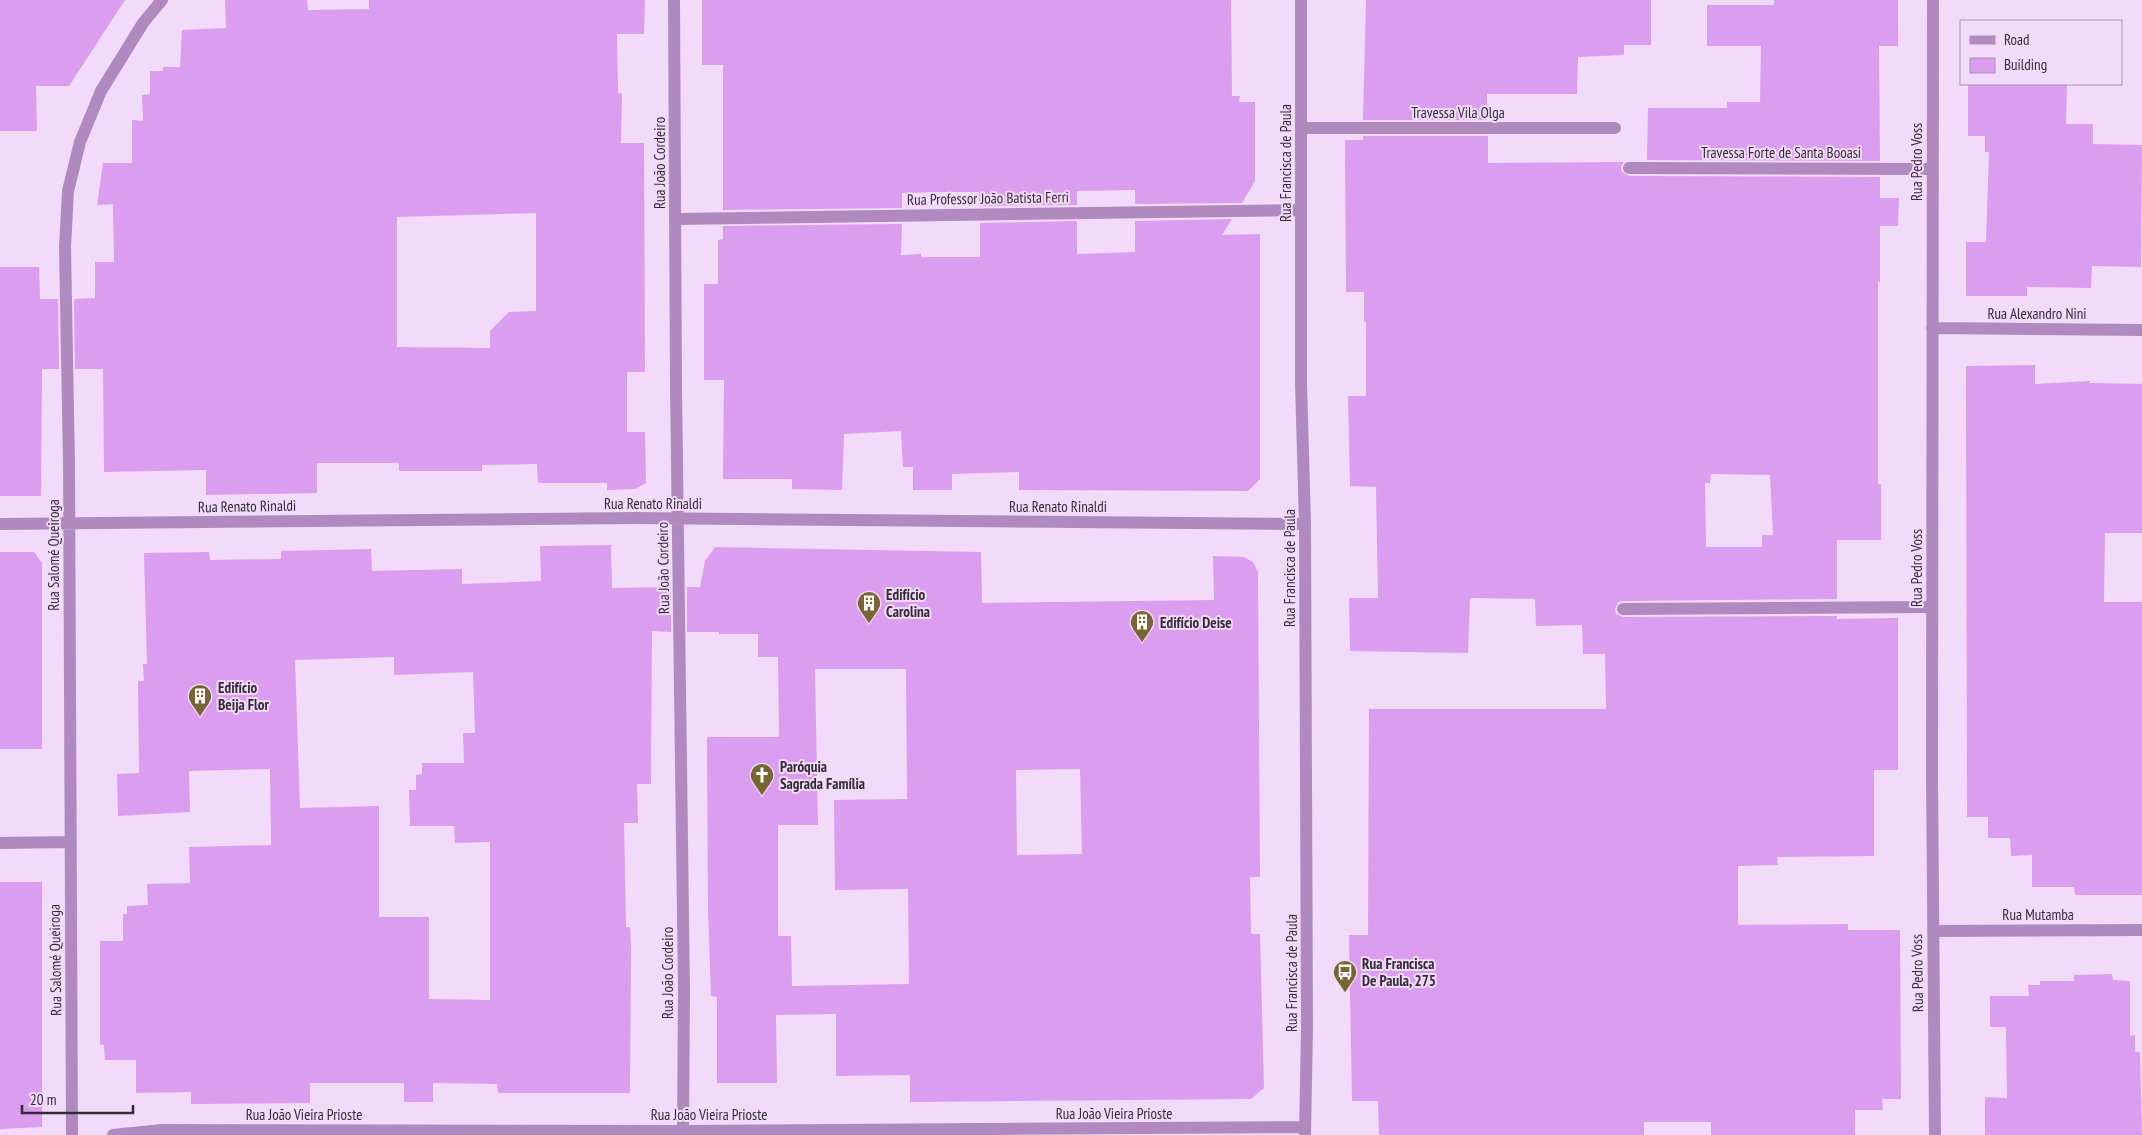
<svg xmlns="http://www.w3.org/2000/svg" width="2142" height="1135" viewBox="0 0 2142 1135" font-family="'PT Sans Narrow',sans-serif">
<rect width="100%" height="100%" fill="#f2dbfa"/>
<path fill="#da9def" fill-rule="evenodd" d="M 0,0 L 125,0 L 69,86 L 36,86 L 37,131 L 0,131 Z
M 225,0 L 307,0 L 308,10 L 369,9 L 369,0 L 645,0 L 644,34 L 617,34 L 618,93 L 622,94 L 621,143 L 644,143 L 645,372 L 627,372 L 627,432 L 645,432 L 646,483 L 635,489 L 607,490 L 607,483 L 538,483 L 537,464 L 482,465 L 482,471 L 399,471 L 399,463 L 317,463 L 317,493 L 206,495 L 206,470 L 104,472 L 103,369 L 75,369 L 74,299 L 95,298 L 95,262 L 114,262 L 113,204 L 97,205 L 103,163 L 132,163 L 132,120 L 143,121 L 142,95 L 150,94 L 150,71 L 163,71 L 163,67 L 180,67 L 182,30 L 226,28 ZM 536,213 L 536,311 L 509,312 L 490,331 L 490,348 L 397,347 L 397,217 Z
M 702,0 L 1231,0 L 1232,96 L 1240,96 L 1239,102 L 1255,102 L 1255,181 L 1242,203 L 1135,204 L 1135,190 L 1077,191 L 1077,205 L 979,206 L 979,192 L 941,192 L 902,193 L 902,208 L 723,210 L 723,65 L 702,65 Z
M 1366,0 L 1651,0 L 1651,45 L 1624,45 L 1624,55 L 1578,57 L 1577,94 L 1487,94 L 1487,120 L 1363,120 Z
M 1774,0 L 1898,0 L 1898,46 L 1879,46 L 1880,161 L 1647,160 L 1648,108 L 1727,108 L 1727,102 L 1760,102 L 1761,46 L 1707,46 L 1707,5 L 1774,5 Z
M 1968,84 L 2067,84 L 2066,124 L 2093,124 L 2093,144 L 2142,145 L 2141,267 L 2092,266 L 2091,288 L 2027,287 L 2027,296 L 1966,296 L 1966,242 L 1986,242 L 1989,152 L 1985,152 L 1985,136 L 1968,136 Z
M 1363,136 L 1488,136 L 1488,163 L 1624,162 L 1621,167 L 1622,172 L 1629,176 L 1880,177 L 1880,198 L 1899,198 L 1898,226 L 1880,226 L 1880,282 L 1878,282 L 1878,484 L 1881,484 L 1881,540 L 1837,540 L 1837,599 L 1623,601 L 1618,602 L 1615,609 L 1616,614 L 1623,617 L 1837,616 L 1837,619 L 1898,618 L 1898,770 L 1874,770 L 1874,856 L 1777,857 L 1778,865 L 1738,866 L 1738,925 L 1848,924 L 1848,930 L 1900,930 L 1901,1099 L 1882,1099 L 1883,1110 L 1855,1110 L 1855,1135 L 1711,1135 L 1711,1122 L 1644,1122 L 1644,1135 L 1379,1135 L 1378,1101 L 1352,1101 L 1349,935 L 1368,935 L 1369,709 L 1606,709 L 1605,654 L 1583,654 L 1582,625 L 1536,626 L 1535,599 L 1470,598 L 1468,653 L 1350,651 L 1349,598 L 1378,598 L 1376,487 L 1350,486 L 1348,396 L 1366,396 L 1366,322 L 1364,322 L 1364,292 L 1346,292 L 1345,140 L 1363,140 ZM 1711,474 L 1770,475 L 1773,535 L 1762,535 L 1762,547 L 1706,547 L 1705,483 L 1710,483 Z
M 1232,219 L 1222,235 L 1260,234 L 1260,479 L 1248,491 L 1019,490 L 1019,472 L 952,474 L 952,490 L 913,490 L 913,467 L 903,467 L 901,431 L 844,434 L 842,490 L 792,489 L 792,479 L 723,479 L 724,380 L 704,380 L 704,284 L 718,284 L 718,240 L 723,239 L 723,226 L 902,224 L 901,255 L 921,254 L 921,257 L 980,257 L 980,223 L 1077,221 L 1077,254 L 1135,252 L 1135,221 Z
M 0,267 L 39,267 L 40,299 L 58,299 L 59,369 L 42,369 L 41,496 L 0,496 Z
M 2035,365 L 2035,384 L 2090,381 L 2090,383 L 2142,384 L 2142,533 L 2105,533 L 2104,602 L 2142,602 L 2142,895 L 2075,895 L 2074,887 L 2032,887 L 2032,855 L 2011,856 L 2010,838 L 1988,838 L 1988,817 L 1967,817 L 1966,366 Z
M 611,545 L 612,588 L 671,587 L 671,632 L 652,631 L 651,784 L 637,784 L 638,823 L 624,823 L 626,927 L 630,927 L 631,946 L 630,1093 L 498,1093 L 497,1084 L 433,1083 L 433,1102 L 404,1102 L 404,1083 L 310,1083 L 310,1103 L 191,1104 L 191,1092 L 136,1093 L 136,1060 L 105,1060 L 104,1045 L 100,1045 L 100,941 L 123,941 L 123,914 L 127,914 L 127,906 L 148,905 L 147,884 L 190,883 L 189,847 L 271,845 L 270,769 L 189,771 L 190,812 L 118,816 L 117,774 L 139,773 L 138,681 L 144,681 L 143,664 L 147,664 L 144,553 L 209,552 L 210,560 L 281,559 L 281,551 L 371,549 L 372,571 L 462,569 L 462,584 L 541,581 L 540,546 ZM 394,657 L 394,675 L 473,672 L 475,733 L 463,733 L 464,763 L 422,763 L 422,774 L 416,775 L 416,790 L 409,790 L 410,826 L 454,826 L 455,843 L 490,842 L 490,1000 L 429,999 L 429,917 L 379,917 L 379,806 L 300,808 L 295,660 Z
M 715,547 L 981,552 L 982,603 L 1214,600 L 1213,556 L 1244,557 L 1253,562 L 1258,572 L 1260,877 L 1250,877 L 1251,934 L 1260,934 L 1264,1088 L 1251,1099 L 910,1102 L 910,1075 L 836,1076 L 836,1014 L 776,1015 L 777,1083 L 717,1083 L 717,997 L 711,996 L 708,910 L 707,737 L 779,737 L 778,657 L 758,657 L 758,634 L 719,634 L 719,632 L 687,632 L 687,587 L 700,587 L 705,561 ZM 815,669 L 906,669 L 907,799 L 834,800 L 835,890 L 908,889 L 909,984 L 792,986 L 791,936 L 778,936 L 778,825 L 818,825 ZM 1080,769 L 1082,854 L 1017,855 L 1016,770 Z
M 0,552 L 34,552 L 42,563 L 42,749 L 0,749 Z
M 0,882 L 42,882 L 42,1127 L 0,1129 Z
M 2112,974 L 2113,980 L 2130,981 L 2130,1036 L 2135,1035 L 2135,1052 L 2140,1052 L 2142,1135 L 1985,1135 L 1985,1097 L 2007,1098 L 2006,1027 L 1990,1027 L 1990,996 L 2029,996 L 2028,985 L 2040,985 L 2040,981 L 2074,981 L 2074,975 Z"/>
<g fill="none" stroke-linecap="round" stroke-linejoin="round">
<path stroke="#b08abe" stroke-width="12" d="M 1623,609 L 1932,607"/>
<path stroke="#b08abe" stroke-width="12" d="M 674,0 L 676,387 L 684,990 L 683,1135
M 1301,0 L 1301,382 L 1305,524 L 1307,1028 L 1305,1135
M 1933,0 L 1932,776 L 1935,1135
M 1301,128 L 1615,128
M 1629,168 L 1932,169
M 675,219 L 1301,210
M 1932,328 L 2142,330
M 0,524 L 635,518 L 1305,524
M 0,843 L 70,842
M 1933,931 L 2142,930
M 72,1135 L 69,464 L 65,247 L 68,191 L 80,142 L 101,91 L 143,23 L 162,0
M 113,1135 L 162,1130 L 683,1131 L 1305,1127"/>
</g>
<defs>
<g id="building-pin" transform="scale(1.25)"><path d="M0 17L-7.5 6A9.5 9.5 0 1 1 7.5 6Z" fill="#786533" stroke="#f2dbfa"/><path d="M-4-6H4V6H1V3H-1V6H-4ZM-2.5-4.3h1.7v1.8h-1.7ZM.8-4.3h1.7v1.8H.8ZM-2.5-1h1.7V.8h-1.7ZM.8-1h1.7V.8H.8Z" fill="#fff"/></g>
<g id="church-pin" transform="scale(1.25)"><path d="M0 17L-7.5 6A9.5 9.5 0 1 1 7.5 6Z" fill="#786533" stroke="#f2dbfa"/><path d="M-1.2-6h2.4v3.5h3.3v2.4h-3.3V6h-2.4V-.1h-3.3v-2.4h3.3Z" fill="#fff"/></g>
<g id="bus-pin" transform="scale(1.25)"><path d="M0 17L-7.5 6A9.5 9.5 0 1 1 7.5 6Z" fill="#786533" stroke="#f2dbfa"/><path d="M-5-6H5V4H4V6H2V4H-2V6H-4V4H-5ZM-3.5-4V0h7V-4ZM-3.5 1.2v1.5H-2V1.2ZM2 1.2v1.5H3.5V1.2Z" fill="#fff"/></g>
</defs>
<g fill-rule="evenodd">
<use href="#building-pin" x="869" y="603"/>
<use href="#building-pin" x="1142" y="622"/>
<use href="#building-pin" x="200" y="696"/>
<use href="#church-pin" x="762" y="775"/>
<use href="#bus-pin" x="1345" y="972"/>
</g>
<g text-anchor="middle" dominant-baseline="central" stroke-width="4" stroke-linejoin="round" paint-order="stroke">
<g font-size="15" fill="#332a36" stroke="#f2dbfa">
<text x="1458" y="112">Travessa Vila Olga</text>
<text x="1781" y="152">Travessa Forte de Santa Booasi</text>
<text transform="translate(1916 162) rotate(-90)">Rua Pedro Voss</text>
<text transform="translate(659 163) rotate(-90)">Rua João Cordeiro</text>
<text transform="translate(1285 163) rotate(-90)">Rua Francisca de Paula</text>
<text transform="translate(988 198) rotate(-1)">Rua Professor João Batista Ferri</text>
<text x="2037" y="313">Rua Alexandro Nini</text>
<text x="653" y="503">Rua Renato Rinaldi</text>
<text transform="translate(247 506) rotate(-1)">Rua Renato Rinaldi</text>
<text x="1058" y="506">Rua Renato Rinaldi</text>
<text transform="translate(53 555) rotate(-90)">Rua Salomé Queiroga</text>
<text transform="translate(663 568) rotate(-91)">Rua João Cordeiro</text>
<text transform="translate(1289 568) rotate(-90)">Rua Francisca de Paula</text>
<text transform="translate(1916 568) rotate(-90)">Rua Pedro Voss</text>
<text x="2038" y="914">Rua Mutamba</text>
<text transform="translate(55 960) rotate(-91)">Rua Salomé Queiroga</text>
<text transform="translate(667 973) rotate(-90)">Rua João Cordeiro</text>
<text transform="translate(1291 973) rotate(-90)">Rua Francisca de Paula</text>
<text transform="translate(1917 973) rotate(-91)">Rua Pedro Voss</text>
<text x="1114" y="1113">Rua João Vieira Prioste</text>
<text x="304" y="1114">Rua João Vieira Prioste</text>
<text x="709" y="1114">Rua João Vieira Prioste</text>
</g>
<g font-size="15" font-weight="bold" fill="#332a36" stroke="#f2dbfa" text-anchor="start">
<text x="886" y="594">Edifício<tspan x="886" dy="17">Carolina</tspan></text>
<text x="1160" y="622">Edifício Deise</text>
<text x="218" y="687">Edifício<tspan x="218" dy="17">Beija Flor</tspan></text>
<text x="780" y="766">Paróquia<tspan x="780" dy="17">Sagrada Família</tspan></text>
<text x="1362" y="963">Rua Francisca<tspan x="1362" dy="17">De Paula, 275</tspan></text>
</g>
</g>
<rect x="1960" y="20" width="162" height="65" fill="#f2dbfa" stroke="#a694ac"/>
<rect x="1970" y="36" width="25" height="8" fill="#b08abe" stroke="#a694ac"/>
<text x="2004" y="45" font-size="15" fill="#332a36">Road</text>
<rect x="1970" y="58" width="25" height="15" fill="#da9def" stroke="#a694ac"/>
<text x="2004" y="70" font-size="15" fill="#332a36">Building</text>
<path d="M22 1105v8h111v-8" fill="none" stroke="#332a36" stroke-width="2.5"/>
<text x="30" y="1105" font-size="15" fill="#332a36" stroke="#f2dbfa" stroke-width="4" paint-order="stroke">20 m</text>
</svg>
